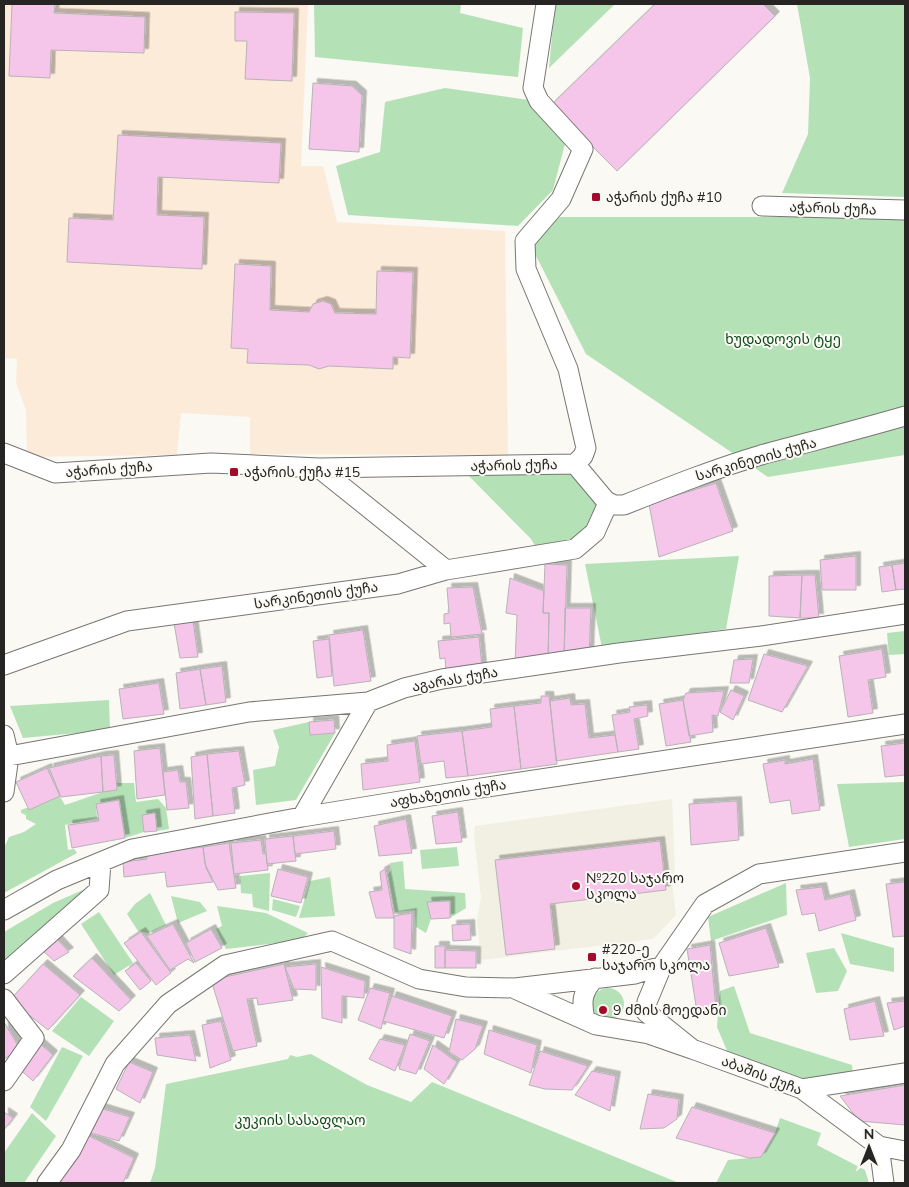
<svg xmlns="http://www.w3.org/2000/svg" width="909" height="1187" viewBox="0 0 909 1187" font-family="Mulish,'Noto Sans Georgian',sans-serif">
<defs>
<filter id="shadow"><feDropShadow dx="4.5" dy="-4.5" stdDeviation="0" flood-color="#0004"/></filter>
</defs>
<rect width="100%" height="100%" fill="#faf9f4"/>
<path fill="#f2efe3" d="M 672,799 L 675,874 L 671,875 L 676,915 L 653,939 L 481,960 L 477,921 L 481,897 L 474,836 L 475,826 Z"/>
<path fill="#fdebda" d="M 4,4 L 308,4 L 301,166 L 323,166 L 337,222 L 505,231 L 508,455 L 250,454 L 250,417 L 181,413 L 177,455 L 27,457 L 26,410 L 16,383 L 17,359 L 4,358 Z"/>
<path fill="#b5e1b7" d="M 314,4 L 461,4 L 460,13 L 523,28 L 518,77 L 315,57 Z
M 555,4 L 615,4 L 549,68 Z
M 797,4 L 905,4 L 905,197 L 782,193 L 808,134 L 810,78 Z
M 445,88 L 529,100 L 566,140 L 553,190 L 518,226 L 348,215 L 336,166 L 380,152 L 385,102 Z
M 560,217 L 905,217 L 905,455 L 768,477 L 586,354 L 529,242 Z
M 466,473 L 577,474 L 603,507 L 580,541 L 537,549 L 531,539 Z
M 739,556 L 726,629 L 602,648 L 585,564 Z
M 905,631 L 905,654 L 889,655 L 887,633 Z
M 109,700 L 110,730 L 23,738 L 10,706 Z
M 309,722 L 310,735 L 335,733 L 296,800 L 256,805 L 253,770 L 275,766 L 279,747 L 273,730 Z
M 905,782 L 905,839 L 849,847 L 837,784 Z
M 117,783 L 134,783 L 136,802 L 158,799 L 166,808 L 169,829 L 157,831 L 155,813 L 142,815 L 144,832 L 125,838 L 119,801 L 96,804 L 97,818 L 65,825 L 68,850 L 74,849 L 77,853 L 4,893 L 4,848 L 9,837 L 24,832 L 36,824 L 26,819 L 26,815 L 21,813 L 21,810 L 59,795 L 65,805 L 115,788 Z
M 457,847 L 459,866 L 422,869 L 420,850 Z
M 403,861 L 405,889 L 465,893 L 466,908 L 450,918 L 427,902 L 431,919 L 426,933 L 416,927 L 415,910 L 395,912 L 388,874 L 391,871 L 390,863 Z
M 270,873 L 269,911 L 253,907 L 252,894 L 241,893 L 240,876 Z
M 330,877 L 335,916 L 299,918 L 310,881 Z
M 786,883 L 787,915 L 711,941 L 708,917 Z
M 85,889 L 87,889 L 4,970 L 4,932 L 53,903 Z
M 150,893 L 166,925 L 148,933 L 138,931 L 127,914 L 135,904 Z
M 171,896 L 200,902 L 207,911 L 178,923 Z
M 273,899 L 300,906 L 296,917 L 272,910 Z
M 217,906 L 266,913 L 308,933 L 301,940 L 226,949 L 216,929 L 222,926 Z
M 99,912 L 133,963 L 114,975 L 81,924 Z
M 841,933 L 894,948 L 894,972 L 850,964 Z
M 834,948 L 847,971 L 838,991 L 816,993 L 806,953 Z
M 734,986 L 750,1033 L 852,1065 L 853,1077 L 810,1082 L 731,1060 L 717,1027 L 720,991 Z
M592 1004a16 16 0 1 1 32 0a16 16 0 1 1-32 0Z
M 81,997 L 114,1021 L 89,1056 L 52,1031 Z
M 62,1047 L 83,1056 L 46,1121 L 30,1107 Z
M 311,1054 L 367,1085 L 411,1102 L 432,1082 L 679,1183 L 150,1183 L 155,1168 L 166,1084 L 288,1059 L 290,1055 L 297,1057 Z
M 32,1113 L 56,1136 L 24,1183 L 4,1183 L 4,1153 Z
M 780,1118 L 821,1133 L 817,1145 L 865,1170 L 869,1183 L 716,1183 L 728,1160 L 761,1157 L 775,1133 Z"/>
<path fill="#f5c5ea" stroke="#b7b3b6" filter="url(#shadow)" d="M 12,4 L 55,4 L 54,13 L 145,17 L 144,53 L 51,50 L 50,78 L 9,76 Z
M 655,4 L 763,4 L 775,16 L 617,171 L 551,105 Z
M 235,12 L 294,13 L 292,81 L 245,79 L 247,41 L 235,41 Z
M 313,83 L 352,86 L 362,95 L 359,152 L 309,149 Z
M 118,135 L 281,143 L 279,183 L 158,177 L 157,215 L 204,217 L 202,269 L 67,262 L 69,218 L 113,220 Z
M 235,264 L 271,266 L 270,310 L 309,312 L 313,304 L 323,301 L 331,304 L 335,313 L 376,314 L 377,271 L 413,272 L 410,358 L 393,357 L 393,369 L 329,366 L 319,369 L 309,365 L 247,363 L 248,349 L 231,348 Z
M 716,483 L 733,531 L 659,557 L 649,504 Z
M 856,556 L 856,590 L 822,590 L 820,560 Z
M 905,563 L 905,589 L 896,590 L 892,565 Z
M 545,564 L 567,565 L 564,658 L 548,660 L 549,613 L 543,613 Z
M 892,565 L 896,590 L 882,592 L 879,567 Z
M 802,575 L 800,618 L 769,616 L 769,576 Z
M 802,575 L 815,575 L 819,618 L 800,618 Z
M 510,578 L 544,591 L 543,613 L 549,613 L 548,660 L 515,663 L 517,615 L 506,613 Z
M 473,587 L 482,634 L 451,637 L 450,623 L 444,624 L 444,614 L 449,613 L 447,588 Z
M 565,608 L 591,608 L 589,655 L 564,658 Z
M 193,621 L 198,657 L 180,658 L 174,623 Z
M 363,630 L 371,681 L 334,686 L 329,635 Z
M 479,637 L 482,667 L 446,671 L 445,658 L 440,659 L 438,641 Z
M 329,639 L 332,676 L 317,678 L 313,641 Z
M 882,649 L 886,677 L 868,680 L 873,713 L 848,717 L 839,656 Z
M 764,654 L 808,666 L 782,712 L 748,700 Z
M 753,659 L 749,683 L 730,683 L 734,660 Z
M 222,666 L 226,702 L 206,705 L 200,669 Z
M 200,669 L 206,705 L 180,709 L 176,673 Z
M 159,683 L 164,714 L 123,719 L 119,689 Z
M 731,690 L 744,696 L 733,720 L 720,712 Z
M 724,691 L 718,716 L 712,715 L 713,732 L 689,736 L 683,700 L 686,693 Z
M 541,696 L 549,696 L 557,764 L 521,769 L 514,706 L 541,703 Z
M 570,698 L 571,705 L 585,704 L 589,738 L 615,735 L 618,752 L 556,761 L 550,701 Z
M 683,700 L 691,742 L 666,746 L 659,704 Z
M 647,705 L 648,716 L 634,719 L 639,749 L 618,752 L 612,715 L 630,712 L 629,707 Z
M 514,706 L 521,769 L 468,776 L 462,731 L 492,727 L 490,709 Z
M 334,720 L 335,733 L 310,735 L 309,722 Z
M 462,731 L 468,776 L 446,778 L 444,761 L 421,764 L 417,736 Z
M 415,741 L 420,782 L 363,790 L 361,764 L 388,761 L 387,745 Z
M 905,743 L 905,775 L 885,777 L 881,746 Z
M 160,748 L 165,795 L 137,799 L 134,751 Z
M 239,751 L 245,785 L 232,788 L 235,813 L 213,816 L 207,754 Z
M 207,754 L 213,816 L 195,819 L 191,757 Z
M 114,755 L 117,790 L 103,792 L 101,756 Z
M 101,756 L 103,792 L 61,797 L 49,768 Z
M 813,759 L 820,810 L 792,814 L 790,800 L 770,803 L 763,764 L 785,760 L 785,764 Z
M 47,768 L 60,796 L 29,810 L 16,782 Z
M 178,770 L 180,782 L 186,782 L 189,808 L 167,810 L 163,772 Z
M 119,800 L 125,838 L 72,848 L 68,825 L 99,821 L 96,804 Z
M 737,801 L 739,840 L 691,845 L 689,804 Z
M 458,812 L 462,842 L 436,844 L 432,816 Z
M 155,813 L 157,831 L 144,832 L 142,815 Z
M 406,819 L 412,853 L 379,856 L 374,826 Z
M 334,831 L 336,849 L 295,854 L 293,836 Z
M 293,836 L 296,861 L 267,864 L 265,839 Z
M 261,840 L 263,854 L 266,853 L 268,870 L 234,874 L 231,843 Z
M 660,841 L 666,890 L 550,904 L 555,949 L 506,955 L 495,860 Z
M 229,843 L 236,888 L 218,890 L 205,864 L 203,847 Z
M 203,847 L 206,868 L 213,882 L 167,887 L 165,872 L 124,877 L 123,862 L 147,859 L 146,854 Z
M 278,869 L 308,877 L 301,903 L 271,896 Z
M 385,869 L 394,918 L 376,918 L 369,892 L 382,890 L 380,872 Z
M 905,882 L 905,936 L 893,937 L 886,884 Z
M 822,887 L 825,900 L 850,894 L 856,920 L 819,931 L 815,913 L 802,915 L 796,890 Z
M 450,901 L 450,918 L 431,919 L 427,902 Z
M 412,913 L 411,954 L 394,948 L 394,916 Z
M 173,924 L 194,963 L 188,959 L 170,970 L 147,936 Z
M 470,924 L 471,940 L 453,941 L 452,925 Z
M 766,928 L 779,967 L 729,976 L 719,943 Z
M 211,929 L 222,948 L 195,962 L 186,943 Z
M 141,932 L 171,973 L 156,985 L 124,943 Z
M 55,937 L 69,952 L 54,961 L 41,949 Z
M 710,945 L 716,1009 L 697,1012 L 687,949 Z
M 435,946 L 445,946 L 445,968 L 435,968 Z
M 445,950 L 476,951 L 476,968 L 445,968 Z
M 92,958 L 131,1000 L 119,1011 L 73,976 Z
M 136,963 L 151,981 L 140,990 L 125,971 Z
M 43,964 L 80,995 L 48,1030 L 10,1000 Z
M 284,964 L 293,1000 L 258,1005 L 257,998 L 247,999 L 257,1046 L 233,1051 L 211,980 Z
M 316,964 L 316,990 L 294,989 L 285,967 Z
M 321,967 L 365,981 L 364,998 L 342,996 L 342,1023 L 322,1018 Z
M 370,988 L 390,993 L 381,1029 L 358,1020 Z
M 392,996 L 452,1016 L 444,1038 L 383,1021 Z
M 875,1001 L 884,1036 L 850,1040 L 844,1009 Z
M 905,1001 L 905,1026 L 894,1030 L 887,1003 Z
M 456,1019 L 483,1026 L 475,1049 L 462,1060 L 449,1052 Z
M 221,1021 L 231,1060 L 210,1068 L 202,1025 Z
M 4,1022 L 20,1049 L 4,1059 Z
M 489,1030 L 537,1045 L 531,1073 L 484,1054 Z
M 410,1034 L 430,1041 L 416,1074 L 399,1069 Z
M 190,1035 L 196,1061 L 157,1055 L 155,1038 Z
M 380,1039 L 405,1045 L 395,1071 L 369,1059 Z
M 37,1041 L 53,1055 L 33,1081 L 16,1066 Z
M 433,1045 L 457,1062 L 444,1084 L 424,1069 Z
M 540,1051 L 588,1066 L 572,1090 L 545,1089 L 529,1085 Z
M 129,1062 L 153,1072 L 140,1103 L 116,1089 Z
M 592,1071 L 616,1076 L 610,1111 L 575,1095 Z
M 905,1085 L 905,1125 L 859,1121 L 840,1096 Z
M 648,1094 L 679,1099 L 677,1119 L 664,1128 L 640,1129 Z
M 97,1107 L 130,1117 L 119,1141 L 84,1131 Z
M 692,1107 L 775,1133 L 761,1157 L 749,1158 L 676,1138 Z
M 4,1112 L 13,1118 L 4,1130 Z
M 83,1133 L 134,1158 L 123,1183 L 51,1183 Z"/>
<g fill="none" stroke-linecap="round" stroke-linejoin="round">
<g stroke="#777672" stroke-width="21">
<path id="minor" d="M 762,206 L 905,210
M 4,453 L 55,473 L 211,463 L 319,468 L 575,464 L 583,456 L 586,448 L 568,369 L 526,269 L 525,241 L 561,199 L 583,149 L 539,101 L 533,88 L 546,4
M 575,464 L 606,501 L 614,505 L 624,505 C 669,487 714,469 761,455 C 809,442 857,430 905,416
M 319,468 L 446,570
M 4,665 L 127,621 L 398,584 L 446,570 L 575,549 L 595,532 L 608,503
M 4,735 L 9,756 L 4,792
M 9,756 L 249,712 L 368,702 L 404,688 L 442,679 L 619,653 L 761,636 L 905,614
M 302,817 L 368,702
M 4,910 L 57,880 L 132,849 L 302,817 L 468,790 L 905,724
M 4,974 L 99,890 L 101,862
M 515,989 L 596,1025 L 649,1034 L 692,1049 L 646,1012
M 4,999 L 34,1038 L 4,1081
M 647,1002 L 662,966 L 705,904 L 759,874 L 905,852
M 585,1019 C 581,1002 582,991 595,978
M 692,1049 L 802,1089 L 879,1146 L 905,1151
M 802,1089 L 905,1073
M 879,1146 L 884,1183
M 47,1183 L 71,1150 L 115,1064 L 168,1004 L 225,965 L 332,941 L 419,979 L 466,987 L 515,988 L 635,974 L 662,966"/>
</g>
<use href="#minor" stroke="#fff" stroke-width="19"/>
</g>
<g fill="#a50a2b" stroke="#faf9f4" stroke-width="2">
<rect x="591" y="192" width="10" height="10" rx="2.5"/>
<rect x="229" y="467" width="10" height="10" rx="2.5"/>
<circle cx="576" cy="886" r="5"/>
<rect x="587" y="952" width="10" height="10" rx="2.5"/>
<circle cx="603" cy="1010" r="5"/>
</g>
<g text-anchor="middle" dominant-baseline="central" stroke-width="4" stroke-linejoin="round" paint-order="stroke">
<g font-size="14" fill="#262524" stroke="#faf9f4" text-anchor="start">
<text x="606" y="197">აჭარის ქუჩა #10</text>
<text x="244" y="472">აჭარის ქუჩა #15</text>
<text x="586" y="878">№220 საჯარო<tspan x="586" dy="16">სკოლა</tspan></text>
<text x="602" y="949">#220-ე<tspan x="602" dy="16">საჯარო სკოლა</tspan></text>
<text x="613" y="1010">9 ძმის მოედანი</text>
</g>
<g font-size="14" fill="#262524" stroke="#faf9f4">
<text transform="translate(833 208) rotate(2)">აჭარის ქუჩა</text>
<text transform="translate(756 459) rotate(-16)">სარკინეთის ქუჩა</text>
<text transform="translate(514 465) rotate(-1)">აჭარის ქუჩა</text>
<text transform="translate(109 469) rotate(-4)">აჭარის ქუჩა</text>
<text transform="translate(316 595) rotate(-8)">სარკინეთის ქუჩა</text>
<text transform="translate(455 679) rotate(-10)">აგარას ქუჩა</text>
<text transform="translate(448 793) rotate(-9)">აფხაზეთის ქუჩა</text>
<text transform="translate(762 1075) rotate(21)">აბაშის ქუჩა</text>
</g>
<g font-size="14" fill="#084916" stroke="#faf9f4">
<text x="783" y="339">ხუდადოვის ტყე</text>
<text x="300" y="1120">კუკიის სასაფლაო</text>
</g>
</g>
<rect width="909" height="1187" fill="none" stroke="#262524" stroke-width="10"/>
<g transform="translate(869 1147)" stroke="#faf9f4" stroke-width="4" paint-order="stroke">
<path d="M0-4L9 19L0 12L-9 19Z" fill="#262524"/>
<text y="-8" font-size="14" font-weight="bold" text-anchor="middle" fill="#262524">N</text>
</g>
</svg>
